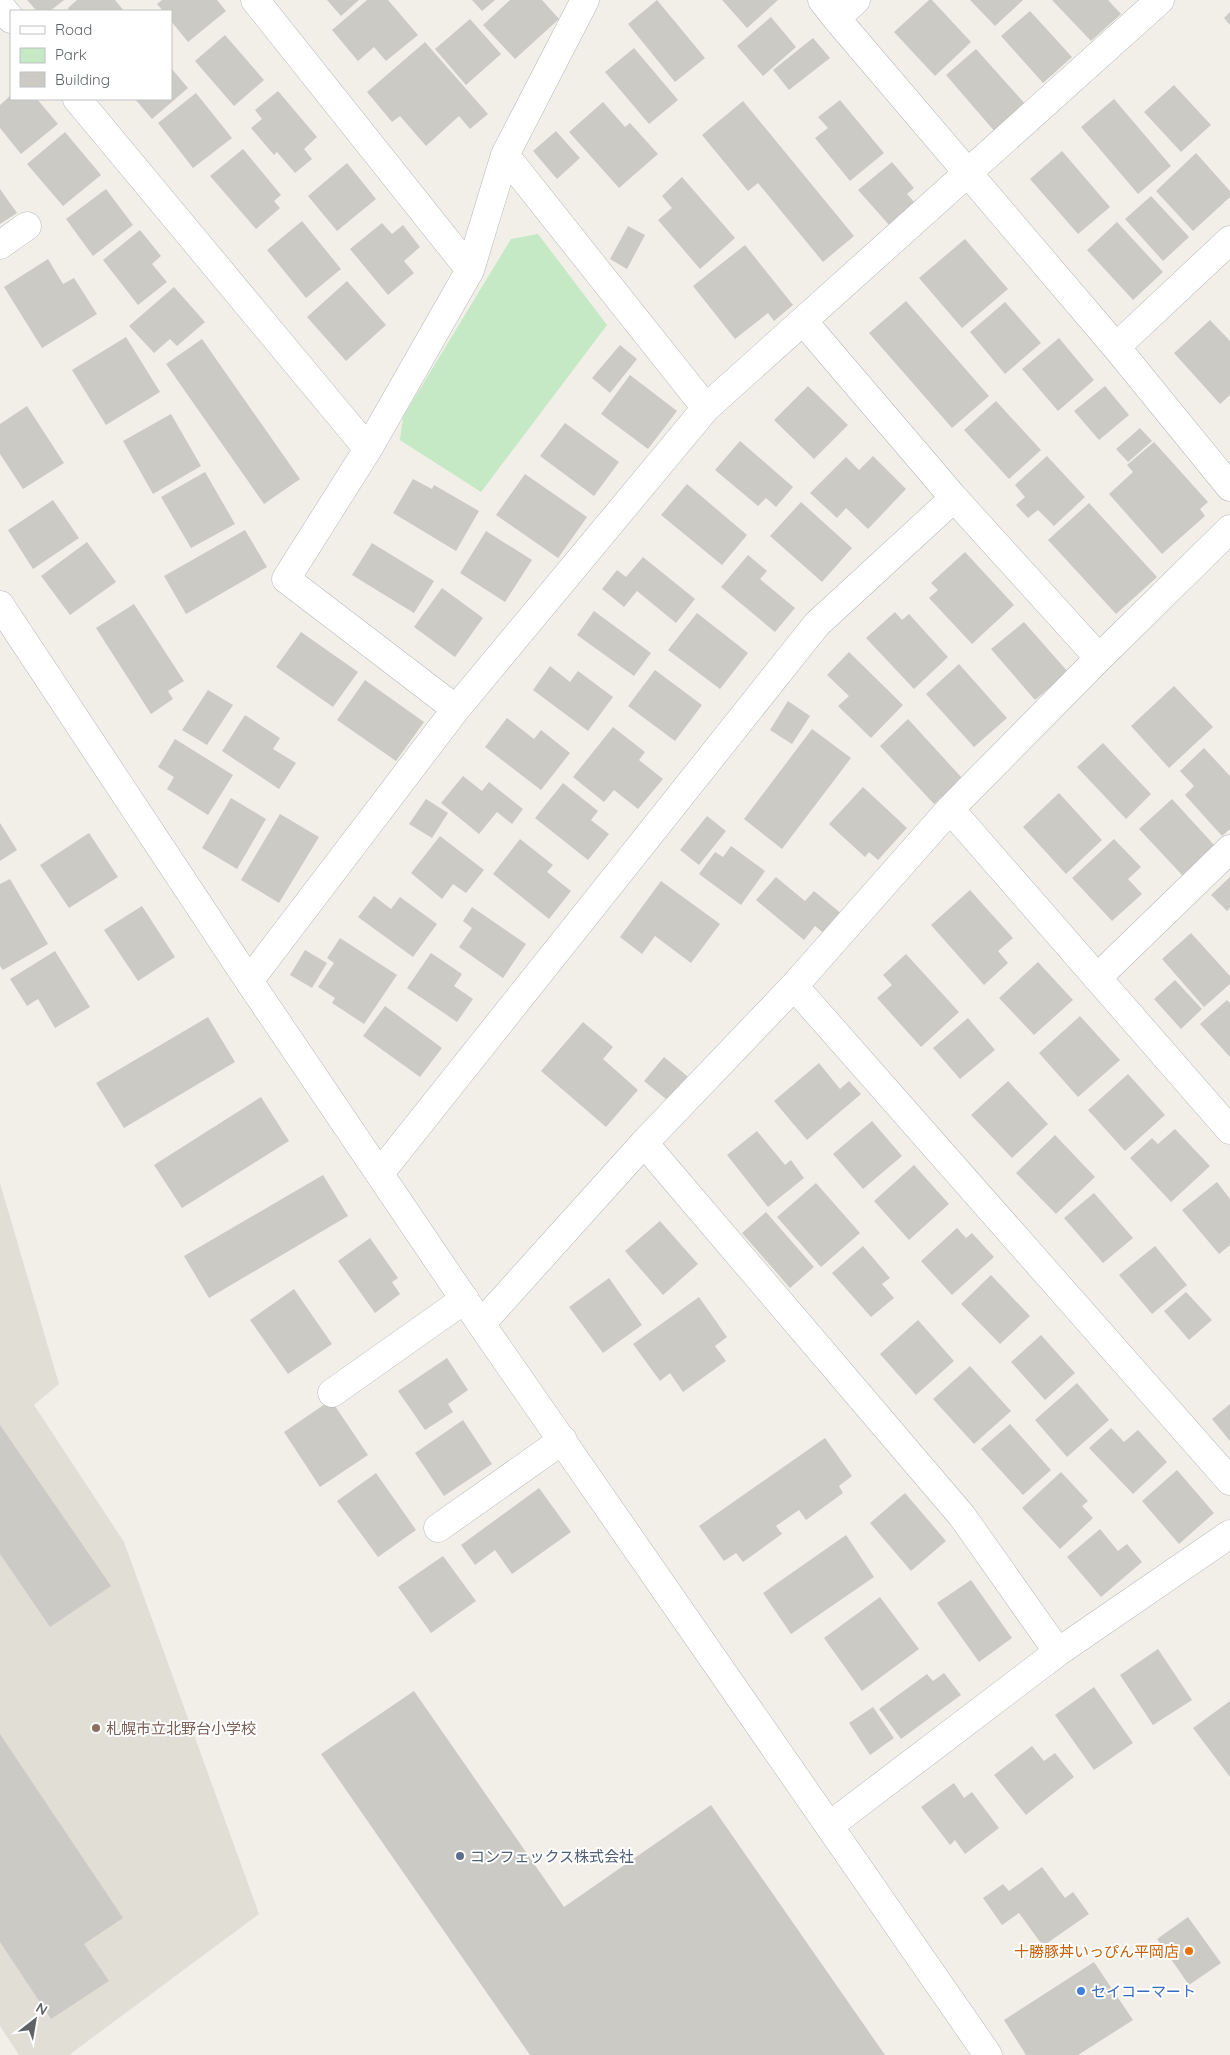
<svg xmlns="http://www.w3.org/2000/svg" width="1230" height="2055" viewBox="0 0 1230 2055" font-family="Quicksand,'Noto Sans JP',sans-serif">
<rect width="100%" height="100%" fill="#f1efe8"/>
<path fill="#e1ded6" d="M 0,1183 L 59,1384 L 34,1405 L 124,1542 L 259,1914 L 69,2055 L 19,2055 L 0,2026 Z"/>
<path fill="#c5e8c5" d="M 538,234 L 607,325 L 481,492 L 400,440 L 403,417 L 511,239 Z"/>
<path fill="#cccac5" d="M 27,0 L 64,0 L 50,11 L 37,11 Z
M 77,0 L 115,0 L 124,11 L 70,11 L 68,8 Z
M 162,0 L 217,0 L 226,11 L 188,42 L 171,21 L 171,11 L 163,11 L 157,4 Z
M 327,0 L 359,0 L 341,16 Z
M 367,0 L 388,0 L 418,35 L 386,61 L 374,47 L 358,61 L 332,30 Z
M 472,0 L 495,0 L 482,11 Z
M 510,0 L 542,0 L 559,19 L 515,59 L 483,25 Z
M 657,0 L 705,58 L 675,82 L 628,24 Z
M 722,0 L 778,0 L 747,28 Z
M 929,0 L 932,0 L 971,42 L 935,76 L 894,32 Z
M 970,0 L 1023,0 L 995,26 Z
M 1052,0 L 1108,0 L 1121,14 L 1091,41 Z
M 1030,11 L 1072,57 L 1043,83 L 1001,36 Z
M 1230,12 L 1230,25 L 1224,18 Z
M 771,17 L 796,47 L 763,76 L 737,46 Z
M 470,19 L 501,54 L 466,85 L 435,49 Z
M 225,35 L 264,80 L 234,106 L 195,61 Z
M 813,38 L 830,58 L 789,90 L 773,70 Z
M 425,42 L 488,114 L 470,129 L 459,116 L 426,146 L 400,116 L 392,122 L 367,92 Z
M 634,48 L 678,100 L 649,124 L 605,72 Z
M 976,49 L 1027,106 L 996,133 L 946,75 Z
M 171,68 L 188,88 L 152,119 L 135,99 L 171,99 Z
M 1174,85 L 1211,125 L 1181,152 L 1144,112 Z
M 278,91 L 317,137 L 304,149 L 312,159 L 295,173 L 277,152 L 274,155 L 251,128 L 262,119 L 255,110 Z
M 196,93 L 232,138 L 193,168 L 158,123 Z
M 11,95 L 11,99 L 37,99 L 58,124 L 21,154 L 0,128 L 0,105 Z
M 1114,99 L 1171,166 L 1138,194 L 1081,127 Z
M 840,100 L 884,153 L 850,181 L 815,138 L 828,128 L 818,117 Z
M 743,101 L 854,236 L 823,262 L 758,183 L 748,191 L 702,135 Z
M 603,102 L 625,127 L 630,123 L 658,154 L 619,188 L 569,132 Z
M 556,131 L 580,158 L 557,179 L 533,151 Z
M 65,132 L 101,175 L 63,206 L 27,164 Z
M 243,149 L 281,195 L 274,201 L 280,208 L 256,229 L 210,176 Z
M 1062,151 L 1110,207 L 1078,234 L 1030,179 Z
M 1196,153 L 1230,191 L 1230,197 L 1193,231 L 1156,191 Z
M 892,162 L 914,188 L 907,194 L 916,204 L 890,226 L 858,190 Z
M 347,163 L 376,199 L 337,231 L 308,196 Z
M 682,177 L 735,238 L 700,269 L 658,220 L 672,208 L 662,196 Z
M 0,189 L 17,213 L 0,224 Z
M 106,189 L 133,225 L 93,256 L 66,219 Z
M 1151,196 L 1189,237 L 1163,261 L 1125,219 Z
M 302,221 L 341,269 L 306,298 L 267,250 Z
M 1117,222 L 1163,272 L 1133,300 L 1087,250 Z
M 382,223 L 392,234 L 403,225 L 420,247 L 404,261 L 414,273 L 388,295 L 350,249 Z
M 628,226 L 645,235 L 627,269 L 610,259 Z
M 140,230 L 161,256 L 152,264 L 167,282 L 138,305 L 103,260 Z
M 965,239 L 1008,289 L 962,328 L 919,278 Z
M 745,245 L 793,305 L 774,321 L 768,313 L 735,339 L 693,286 Z
M 48,259 L 63,284 L 74,278 L 97,314 L 42,348 L 4,287 Z
M 347,281 L 386,325 L 346,361 L 307,317 Z
M 174,287 L 205,322 L 177,346 L 170,339 L 154,353 L 129,326 Z
M 906,301 L 989,396 L 952,428 L 869,333 Z
M 1005,302 L 1041,343 L 1005,374 L 970,332 Z
M 1210,320 L 1230,341 L 1230,395 L 1220,404 L 1174,353 Z
M 126,337 L 160,392 L 106,425 L 72,370 Z
M 1059,338 L 1094,380 L 1058,411 L 1022,369 Z
M 202,339 L 300,479 L 264,504 L 166,364 Z
M 620,345 L 637,359 L 610,393 L 592,378 Z
M 630,375 L 677,411 L 648,449 L 601,414 Z
M 808,386 L 848,425 L 814,459 L 774,420 Z
M 1105,386 L 1129,415 L 1099,440 L 1074,411 Z
M 996,401 L 1041,450 L 1009,479 L 964,430 Z
M 27,406 L 64,463 L 23,489 L 0,454 L 0,424 Z
M 171,414 L 201,466 L 153,494 L 123,441 Z
M 565,423 L 619,462 L 594,496 L 540,456 Z
M 1140,428 L 1152,441 L 1128,462 L 1116,449 Z
M 740,441 L 793,487 L 776,507 L 766,498 L 758,506 L 715,470 Z
M 1154,442 L 1208,502 L 1200,509 L 1205,516 L 1162,554 L 1109,494 L 1133,472 L 1127,465 Z
M 873,456 L 906,489 L 868,529 L 846,508 L 837,518 L 810,493 L 846,457 L 859,470 Z
M 1047,456 L 1085,497 L 1054,526 L 1038,510 L 1028,518 L 1016,505 L 1025,497 L 1015,485 Z
M 205,472 L 235,524 L 191,548 L 161,497 Z
M 525,474 L 587,517 L 558,558 L 496,515 Z
M 413,479 L 432,489 L 434,485 L 479,511 L 456,551 L 393,513 Z
M 687,484 L 747,535 L 722,565 L 661,515 Z
M 53,500 L 79,538 L 33,569 L 8,530 Z
M 801,502 L 852,548 L 822,582 L 770,536 Z
M 1089,503 L 1157,577 L 1116,614 L 1048,540 Z
M 245,530 L 267,567 L 186,614 L 164,576 Z
M 486,531 L 532,560 L 505,602 L 460,573 Z
M 87,542 L 116,582 L 70,615 L 41,576 Z
M 372,543 L 434,581 L 414,613 L 352,575 Z
M 965,552 L 1014,605 L 972,644 L 929,598 L 938,590 L 931,583 Z
M 748,555 L 767,571 L 760,579 L 795,608 L 775,632 L 721,587 Z
M 643,557 L 695,599 L 676,623 L 637,591 L 624,607 L 602,589 L 617,570 L 626,577 Z
M 442,588 L 483,618 L 455,657 L 414,627 Z
M 134,604 L 184,681 L 168,691 L 173,699 L 151,714 L 96,628 Z
M 594,611 L 651,653 L 634,676 L 577,635 Z
M 895,612 L 902,620 L 909,614 L 948,657 L 914,689 L 866,638 Z
M 697,613 L 748,653 L 720,689 L 668,650 Z
M 1024,622 L 1068,672 L 1035,700 L 991,649 Z
M 301,632 L 358,672 L 333,707 L 276,667 Z
M 849,652 L 903,705 L 871,738 L 838,706 L 849,696 L 827,675 Z
M 959,664 L 1007,718 L 974,747 L 926,694 Z
M 550,666 L 570,682 L 578,671 L 613,697 L 588,731 L 533,690 Z
M 655,670 L 702,705 L 675,741 L 628,706 Z
M 365,680 L 424,722 L 396,761 L 337,720 Z
M 1174,686 L 1213,727 L 1169,768 L 1131,726 Z
M 208,690 L 233,705 L 207,745 L 182,730 Z
M 788,701 L 810,716 L 792,744 L 770,730 Z
M 245,715 L 280,738 L 273,749 L 296,763 L 279,789 L 222,751 Z
M 507,718 L 534,739 L 541,730 L 570,753 L 541,790 L 485,747 Z
M 908,719 L 962,778 L 934,804 L 880,746 Z
M 613,727 L 645,752 L 639,760 L 663,779 L 638,809 L 614,790 L 604,802 L 573,777 Z
M 812,729 L 851,758 L 782,849 L 744,819 Z
M 175,739 L 233,775 L 208,815 L 167,789 L 174,777 L 158,767 Z
M 1103,743 L 1151,794 L 1126,819 L 1077,767 Z
M 1204,748 L 1230,776 L 1230,829 L 1222,836 L 1185,795 L 1194,786 L 1180,771 Z
M 463,776 L 482,791 L 489,782 L 523,809 L 512,824 L 497,812 L 479,834 L 441,803 Z
M 563,783 L 598,811 L 591,820 L 609,834 L 588,860 L 535,818 Z
M 863,787 L 907,828 L 878,860 L 869,852 L 865,857 L 829,824 Z
M 1059,793 L 1102,840 L 1066,874 L 1023,827 Z
M 231,798 L 266,819 L 237,869 L 202,848 Z
M 426,799 L 448,813 L 432,838 L 409,824 Z
M 1172,799 L 1215,846 L 1183,876 L 1139,829 Z
M 280,814 L 319,837 L 279,903 L 241,880 Z
M 707,816 L 726,831 L 699,865 L 680,850 Z
M 0,823 L 17,850 L 0,861 Z
M 89,833 L 118,877 L 69,908 L 40,865 Z
M 440,836 L 484,870 L 466,893 L 453,884 L 442,899 L 411,873 Z
M 520,839 L 553,865 L 547,872 L 571,891 L 549,919 L 493,874 Z
M 1114,839 L 1141,867 L 1128,879 L 1142,894 L 1112,921 L 1072,878 Z
M 731,846 L 765,871 L 741,905 L 699,874 L 715,852 L 723,857 Z
M 776,877 L 805,901 L 814,891 L 843,915 L 826,935 L 815,926 L 804,940 L 756,900 Z
M 1230,877 L 1230,908 L 1227,911 L 1211,895 Z
M 10,879 L 48,944 L 3,970 L 0,966 L 0,884 Z
M 661,881 L 720,924 L 691,963 L 655,936 L 642,954 L 620,937 Z
M 970,890 L 1013,938 L 998,951 L 1008,963 L 984,985 L 931,925 Z
M 374,896 L 391,909 L 400,897 L 437,924 L 413,957 L 358,917 Z
M 142,906 L 175,957 L 138,981 L 104,930 Z
M 472,907 L 526,944 L 503,978 L 459,947 L 472,928 L 463,921 Z
M 1191,933 L 1230,976 L 1230,984 L 1204,1007 L 1162,959 Z
M 340,938 L 397,975 L 364,1024 L 332,1003 L 335,998 L 318,987 L 334,963 L 327,958 Z
M 305,950 L 327,963 L 312,988 L 290,975 Z
M 55,951 L 90,1007 L 55,1028 L 38,999 L 27,1006 L 10,979 Z
M 431,953 L 462,974 L 454,986 L 473,999 L 457,1022 L 407,988 Z
M 906,954 L 959,1012 L 921,1047 L 877,998 L 892,985 L 883,975 Z
M 1038,962 L 1073,1000 L 1034,1035 L 999,998 Z
M 1175,980 L 1202,1009 L 1181,1029 L 1154,999 Z
M 1227,1000 L 1230,1003 L 1230,1057 L 1200,1024 Z
M 385,1006 L 442,1048 L 420,1077 L 363,1036 Z
M 1080,1016 L 1120,1060 L 1078,1097 L 1039,1053 Z
M 208,1017 L 235,1062 L 124,1128 L 96,1083 Z
M 968,1018 L 995,1050 L 960,1079 L 933,1048 Z
M 583,1022 L 613,1047 L 603,1059 L 638,1090 L 606,1127 L 541,1071 Z
M 664,1057 L 692,1080 L 672,1104 L 644,1081 Z
M 819,1063 L 840,1089 L 849,1081 L 861,1094 L 807,1140 L 774,1101 Z
M 1128,1074 L 1165,1115 L 1125,1151 L 1088,1110 Z
M 1008,1081 L 1048,1124 L 1012,1158 L 971,1115 Z
M 261,1097 L 289,1141 L 182,1208 L 154,1165 Z
M 872,1121 L 902,1156 L 863,1189 L 833,1154 Z
M 1175,1129 L 1210,1166 L 1171,1202 L 1130,1158 L 1152,1138 L 1158,1144 Z
M 757,1131 L 785,1165 L 791,1160 L 804,1178 L 768,1207 L 727,1155 Z
M 1055,1135 L 1095,1177 L 1056,1214 L 1016,1173 Z
M 914,1165 L 949,1204 L 909,1240 L 874,1201 Z
M 323,1175 L 348,1216 L 209,1298 L 184,1256 Z
M 1217,1182 L 1230,1199 L 1230,1245 L 1219,1254 L 1182,1210 Z
M 816,1183 L 860,1233 L 821,1267 L 777,1217 Z
M 1094,1193 L 1133,1238 L 1103,1263 L 1064,1218 Z
M 766,1212 L 814,1267 L 790,1288 L 742,1233 Z
M 660,1221 L 698,1264 L 663,1295 L 625,1251 Z
M 957,1228 L 966,1238 L 972,1233 L 994,1257 L 952,1295 L 921,1261 Z
M 370,1238 L 398,1278 L 392,1282 L 400,1294 L 375,1313 L 338,1261 Z
M 863,1246 L 890,1278 L 882,1284 L 894,1298 L 871,1317 L 832,1273 Z
M 1155,1246 L 1187,1285 L 1152,1314 L 1119,1275 Z
M 991,1275 L 1030,1316 L 1000,1344 L 961,1304 Z
M 609,1278 L 642,1325 L 603,1353 L 569,1307 Z
M 294,1289 L 332,1344 L 288,1374 L 250,1320 Z
M 1186,1292 L 1212,1320 L 1189,1340 L 1164,1311 Z
M 699,1297 L 727,1337 L 715,1346 L 726,1361 L 683,1392 L 670,1373 L 660,1381 L 633,1344 Z
M 918,1320 L 954,1361 L 916,1395 L 880,1354 Z
M 1041,1335 L 1075,1373 L 1045,1400 L 1011,1362 Z
M 447,1358 L 468,1390 L 448,1404 L 453,1412 L 425,1430 L 398,1391 Z
M 970,1366 L 1011,1411 L 974,1444 L 933,1399 Z
M 1077,1383 L 1109,1420 L 1067,1457 L 1035,1420 Z
M 331,1400 L 368,1455 L 320,1487 L 284,1432 Z
M 1230,1404 L 1230,1441 L 1212,1419 Z
M 463,1420 L 492,1464 L 444,1496 L 415,1453 Z
M 1010,1424 L 1051,1470 L 1023,1495 L 981,1449 Z
M 0,1425 L 111,1586 L 50,1627 L 0,1554 Z
M 1111,1428 L 1124,1442 L 1138,1430 L 1167,1462 L 1133,1494 L 1089,1448 Z
M 825,1438 L 852,1476 L 839,1486 L 843,1493 L 806,1520 L 799,1510 L 776,1526 L 782,1534 L 743,1562 L 736,1553 L 724,1561 L 699,1526 Z
M 1177,1470 L 1214,1513 L 1179,1544 L 1142,1501 Z
M 1061,1472 L 1088,1501 L 1082,1506 L 1093,1518 L 1060,1549 L 1022,1508 Z
M 376,1473 L 416,1530 L 378,1557 L 337,1501 Z
M 539,1488 L 571,1532 L 512,1574 L 495,1550 L 475,1565 L 461,1545 Z
M 905,1493 L 946,1541 L 911,1571 L 870,1523 Z
M 1100,1529 L 1118,1551 L 1127,1544 L 1142,1562 L 1101,1597 L 1067,1557 Z
M 846,1535 L 874,1577 L 791,1634 L 763,1593 Z
M 443,1556 L 476,1601 L 431,1633 L 398,1587 Z
M 971,1580 L 1012,1638 L 979,1662 L 937,1603 Z
M 880,1597 L 919,1649 L 862,1691 L 824,1638 Z
M 1158,1649 L 1192,1700 L 1153,1725 L 1120,1675 Z
M 944,1673 L 961,1695 L 901,1739 L 879,1709 L 927,1674 L 933,1681 Z
M 1094,1687 L 1133,1743 L 1094,1770 L 1055,1715 Z
M 414,1691 L 564,1907 L 711,1805 L 885,2055 L 530,2055 L 321,1754 Z
M 1230,1701 L 1230,1777 L 1193,1728 Z
M 873,1707 L 894,1738 L 870,1755 L 849,1723 Z
M 0,1734 L 123,1918 L 84,1944 L 109,1981 L 51,2019 L 0,1942 Z
M 1032,1746 L 1044,1761 L 1055,1753 L 1074,1777 L 1026,1815 L 994,1775 Z
M 954,1783 L 964,1798 L 972,1792 L 999,1828 L 965,1854 L 955,1840 L 950,1845 L 921,1807 Z
M 1042,1867 L 1065,1898 L 1073,1892 L 1089,1914 L 1043,1946 L 1019,1913 L 1002,1925 L 983,1898 L 1003,1884 L 1009,1891 Z
M 1188,1917 L 1221,1963 L 1189,1985 L 1157,1939 Z
M 1094,1962 L 1133,2020 L 1078,2055 L 1026,2055 L 1004,2020 Z"/>
<g fill="none" stroke-linecap="round" stroke-linejoin="round">
<g stroke="#b5b8bc" stroke-width="29">
<path id="minor" d="M 255,0 L 470,270
M 822,0 L 836,18 L 1116,347 L 1230,487
M 0,6 L 11,19
M 836,18 L 856,0
M 77,99 L 368,449
M 505,155 L 706,408
M 0,245 L 27,226
M 803,321 L 954,498 L 1099,658
M 1116,347 L 1230,240
M 0,605 L 249,981 L 481,1324 L 988,2055
M 456,709 L 286,579 L 368,449 L 470,270 L 505,155 L 585,0
M 950,809 L 1230,1130
M 1097,978 L 1230,849
M 249,981 L 456,709 L 706,408 L 1160,0
M 794,986 L 1230,1481
M 644,1143 L 962,1516 L 1058,1652
M 380,1173 L 817,624 L 954,498
M 481,1324 L 644,1143 L 794,986 L 950,809 L 1099,658 L 1230,529
M 332,1393 L 465,1299
M 438,1528 L 563,1440
M 829,1826 L 1058,1652 L 1230,1534"/>
</g>
<use href="#minor" stroke="#fff" stroke-width="28"/>
</g>
<circle fill="#8d6e63" stroke="#fff" stroke-width="2" cx="96" cy="1728" r="5"/>
<circle fill="#5c6f8a" stroke="#fff" stroke-width="2" cx="460" cy="1856" r="5"/>
<circle fill="#e8710a" stroke="#fff" stroke-width="2" cx="1189" cy="1951" r="5"/>
<circle fill="#3f7fe0" stroke="#fff" stroke-width="2" cx="1081" cy="1991" r="5"/>
<g text-anchor="middle" dominant-baseline="central" stroke-width="4" stroke-linejoin="round" paint-order="stroke">
<g font-size="15" fill="#785e54" stroke="#fff" text-anchor="start">
<text x="106" y="1728">札幌市立北野台小学校</text>
</g>
<g font-size="15" fill="#4e5e75" stroke="#fff" text-anchor="start">
<text x="470" y="1856">コンフェックス株式会社</text>
</g>
<g font-size="15" fill="#c56008" stroke="#fff" text-anchor="end">
<text x="1179" y="1951">十勝豚丼いっぴん平岡店</text>
</g>
<g font-size="15" fill="#366cbe" stroke="#fff" text-anchor="start">
<text x="1091" y="1991">セイコーマート</text>
</g>
</g>
<rect x="10" y="10" width="162" height="90" fill="#ffffff" stroke="#bfc1c3"/>
<rect x="20" y="26" width="25" height="8" fill="#ffffff" stroke="#bfc1c3"/>
<text x="55" y="35" font-size="15" fill="#5f6368">Road</text>
<rect x="20" y="48" width="25" height="15" fill="#c5e8c5" stroke="#bfc1c3"/>
<text x="55" y="60" font-size="15" fill="#5f6368">Park</text>
<rect x="20" y="72" width="25" height="15" fill="#cccac5" stroke="#bfc1c3"/>
<text x="55" y="85" font-size="15" fill="#5f6368">Building</text>
<g transform="translate(35 2020) rotate(31)" stroke="#ffffff" stroke-width="4" paint-order="stroke">
<path d="M0-4L9 19L0 12L-9 19Z" fill="#5f6368"/>
<text y="-8" font-size="14" font-weight="bold" text-anchor="middle" fill="#5f6368">N</text>
</g>
</svg>
